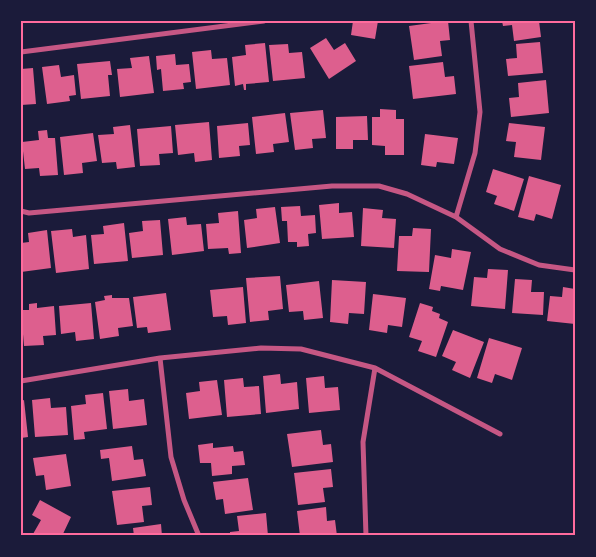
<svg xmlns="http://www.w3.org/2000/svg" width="596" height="557" viewBox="0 0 596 557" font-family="Rubik,sans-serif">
<rect width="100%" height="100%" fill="#1b1b3a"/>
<path fill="#dd5f8e" d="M 353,21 L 378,21 L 375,39 L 351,35 Z
M 446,21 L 448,21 L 450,40 L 440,41 L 442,56 L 414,60 L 409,26 Z
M 502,21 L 539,21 L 541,37 L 514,41 L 512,25 L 503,26 Z
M 326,38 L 334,50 L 345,43 L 356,61 L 329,79 L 310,48 Z
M 540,42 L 543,73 L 508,76 L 506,59 L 517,58 L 516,44 Z
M 265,43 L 269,82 L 246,84 L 246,90 L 244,90 L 243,84 L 235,86 L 232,57 L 246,55 L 245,45 Z
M 288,44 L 289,53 L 302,52 L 305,78 L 273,81 L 269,45 Z
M 211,50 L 212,59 L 227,58 L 230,85 L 196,89 L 192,52 Z
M 175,54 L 176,65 L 189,64 L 191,82 L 183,83 L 184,89 L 163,91 L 161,69 L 157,70 L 156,56 Z
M 149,56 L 154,93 L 120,97 L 117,69 L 132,68 L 130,58 Z
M 110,61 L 112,75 L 108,75 L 110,96 L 81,99 L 77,64 Z
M 443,62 L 445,77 L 454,76 L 456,94 L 413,99 L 409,66 Z
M 59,65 L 61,77 L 74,75 L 76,95 L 69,96 L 70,101 L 47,104 L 42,67 Z
M 33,68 L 36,104 L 21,105 L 21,69 Z
M 546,80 L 549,113 L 511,117 L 509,98 L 519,97 L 518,83 Z
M 380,109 L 396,110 L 396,119 L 404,119 L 404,155 L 385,155 L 385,146 L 372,145 L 372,117 L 380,117 Z
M 323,110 L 326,138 L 312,139 L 313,148 L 295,150 L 290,113 Z
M 285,113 L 289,142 L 273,144 L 274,152 L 256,154 L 252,117 Z
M 367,116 L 368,140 L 353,140 L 353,149 L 336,149 L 336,117 Z
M 209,122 L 212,160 L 195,162 L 194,153 L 178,155 L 175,125 Z
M 248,123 L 250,145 L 239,146 L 240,156 L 219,158 L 217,126 Z
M 509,123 L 545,127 L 541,160 L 514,157 L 516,142 L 506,141 Z
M 130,125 L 135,167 L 117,169 L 116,162 L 102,163 L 98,135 L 114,134 L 113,127 Z
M 171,126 L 173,153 L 159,154 L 160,165 L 140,166 L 137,129 Z
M 47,130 L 48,138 L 55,138 L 58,175 L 40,176 L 39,168 L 25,169 L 22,142 L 39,140 L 38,131 Z
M 93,133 L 97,161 L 82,163 L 83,173 L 64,175 L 60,137 Z
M 425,134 L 458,138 L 454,164 L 437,162 L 436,167 L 421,165 Z
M 493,169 L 524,179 L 514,211 L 494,204 L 497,196 L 486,192 Z
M 529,176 L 561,185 L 552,219 L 536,214 L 534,221 L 518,217 Z
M 339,203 L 339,213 L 352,212 L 354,237 L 322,239 L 319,205 Z
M 300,206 L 301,216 L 315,215 L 316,233 L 308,234 L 309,246 L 297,247 L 297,242 L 288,242 L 287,221 L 282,221 L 281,207 Z
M 275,207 L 280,243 L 247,248 L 244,220 L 257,218 L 256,209 Z
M 363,208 L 383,210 L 382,218 L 396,219 L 394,248 L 361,246 Z
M 238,211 L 241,253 L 229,254 L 228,248 L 208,249 L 206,224 L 219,223 L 218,213 Z
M 186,217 L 187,225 L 201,224 L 204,251 L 172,255 L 168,219 Z
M 160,220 L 163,255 L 132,258 L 129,233 L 143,231 L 142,221 Z
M 124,223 L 128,261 L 94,264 L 91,235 L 104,234 L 103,226 Z
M 413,228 L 431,229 L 429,272 L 397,271 L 399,236 L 412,236 Z
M 72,229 L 73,237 L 86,235 L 89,269 L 56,273 L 51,231 Z
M 47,230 L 51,268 L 21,272 L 21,243 L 29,242 L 28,233 Z
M 452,249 L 471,252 L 463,290 L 441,286 L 440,291 L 429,289 L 435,255 L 451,258 Z
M 488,269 L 508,270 L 505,309 L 471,306 L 474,277 L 487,278 Z
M 280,276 L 283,309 L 268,311 L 269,320 L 250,322 L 246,278 Z
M 515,279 L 532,280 L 531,292 L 544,292 L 543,315 L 512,313 Z
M 332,280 L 366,282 L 364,314 L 349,313 L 348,324 L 330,322 Z
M 319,281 L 323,318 L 304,320 L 303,311 L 289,312 L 286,285 Z
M 243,287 L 246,323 L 228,325 L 227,316 L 213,317 L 210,290 Z
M 563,287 L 575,289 L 575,324 L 547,321 L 550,296 L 562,297 Z
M 166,293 L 171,330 L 148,333 L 147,327 L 137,328 L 133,297 Z
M 373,294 L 406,298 L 402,327 L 388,325 L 387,333 L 369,330 Z
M 112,295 L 112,298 L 129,298 L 133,326 L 118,328 L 119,336 L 100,339 L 95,302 L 105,300 L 104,296 Z
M 37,303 L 37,308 L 54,306 L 56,335 L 43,336 L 44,345 L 24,346 L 21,310 L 29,310 L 29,304 Z
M 91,303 L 94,339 L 76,341 L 75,332 L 61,334 L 59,306 Z
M 420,303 L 433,307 L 432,311 L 440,314 L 439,318 L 448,322 L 436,357 L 418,351 L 422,341 L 409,337 Z
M 453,330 L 484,342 L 470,378 L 452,370 L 456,362 L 442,356 Z
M 489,338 L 522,348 L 512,380 L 495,374 L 492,383 L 477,378 Z
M 280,374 L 281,384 L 297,382 L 299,409 L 266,413 L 263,376 Z
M 324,376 L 325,388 L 338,387 L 340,410 L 309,413 L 306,378 Z
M 243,378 L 244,387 L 259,386 L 261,414 L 227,417 L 224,380 Z
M 217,380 L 222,415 L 189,419 L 186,393 L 200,391 L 199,382 Z
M 128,389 L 129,401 L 144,399 L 147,425 L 113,429 L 109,391 Z
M 103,393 L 107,429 L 84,432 L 85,439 L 74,440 L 71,406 L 86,404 L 85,395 Z
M 50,398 L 51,408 L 66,407 L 68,435 L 35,437 L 32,400 Z
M 24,400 L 28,437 L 21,438 L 21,401 Z
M 321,430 L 323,445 L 331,444 L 333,462 L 292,467 L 287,434 Z
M 213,443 L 213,448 L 233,446 L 234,452 L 243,451 L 245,465 L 232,466 L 232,474 L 212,476 L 211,463 L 200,463 L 198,445 Z
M 132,446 L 134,460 L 143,459 L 146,476 L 112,481 L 109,458 L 101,459 L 100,450 Z
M 66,454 L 71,486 L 46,490 L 44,475 L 36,476 L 33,458 Z
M 331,469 L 333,487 L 323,488 L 325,502 L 298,505 L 294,473 Z
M 248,478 L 253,510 L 225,514 L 223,499 L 216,500 L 213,482 Z
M 150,487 L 152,505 L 142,506 L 144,522 L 117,525 L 112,491 Z
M 40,500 L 71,517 L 62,536 L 33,534 L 41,520 L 32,515 Z
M 326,507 L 327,521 L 335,520 L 337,536 L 300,536 L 297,511 Z
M 266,513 L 268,536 L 230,536 L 230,532 L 239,531 L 237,516 Z
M 161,524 L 162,536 L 134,536 L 133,528 Z"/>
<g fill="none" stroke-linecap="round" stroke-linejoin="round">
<path stroke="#c65784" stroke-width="5" d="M 21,52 L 264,21
M 21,211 L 29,213 L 332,186 L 379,186 L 407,194 L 456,217 L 500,249 L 539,265 L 575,270
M 456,217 L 475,153 L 480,112 L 471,21
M 160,358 L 171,457 L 184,500 L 199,536
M 21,381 L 160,358 L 261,348 L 301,349 L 375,368 L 500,434
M 366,536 L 363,442 L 375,368"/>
</g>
<rect width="596" height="557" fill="none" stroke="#1b1b3a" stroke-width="45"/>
<rect x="22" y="22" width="552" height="512" fill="none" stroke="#ff6b9d" stroke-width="2"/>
</svg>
